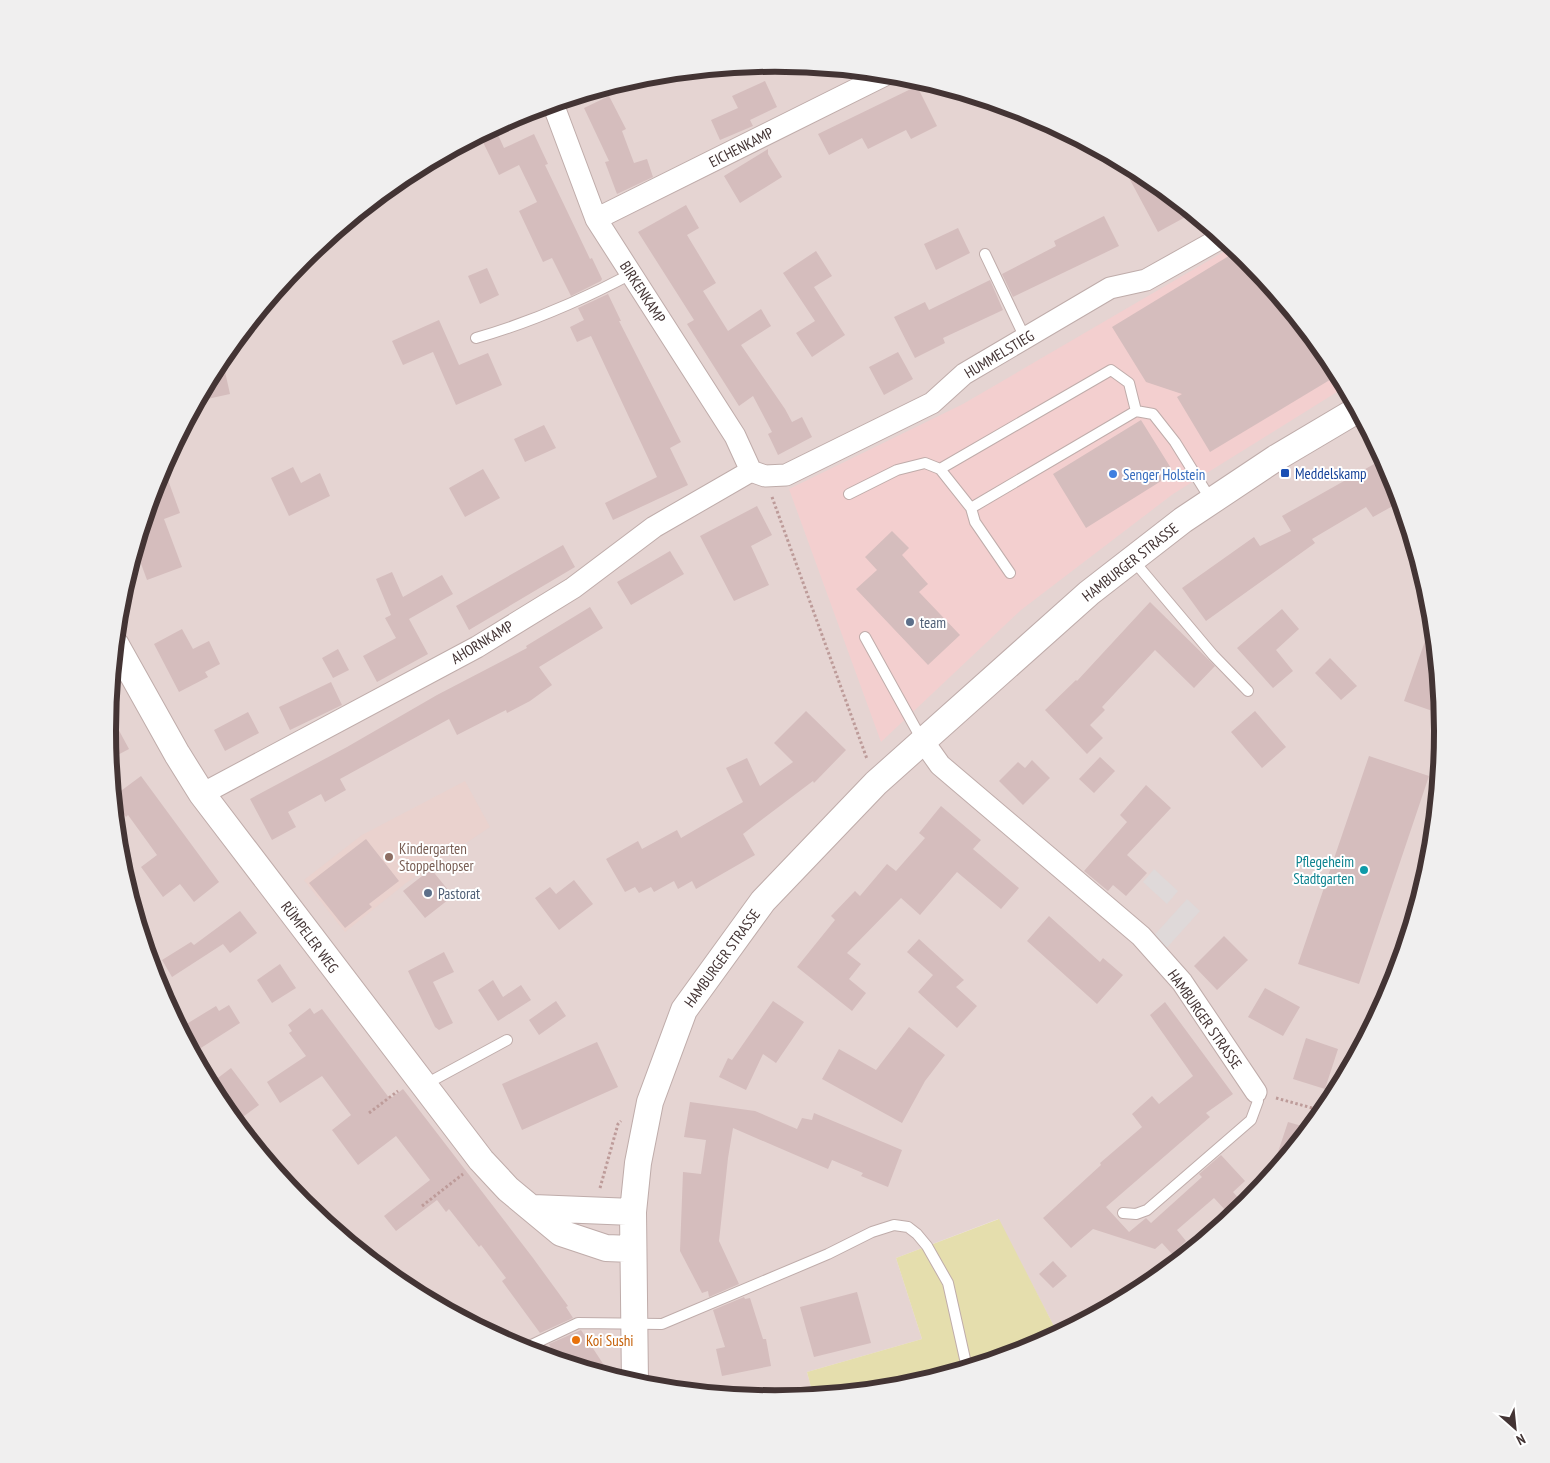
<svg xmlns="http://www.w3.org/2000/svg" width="1550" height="1463" viewBox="0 0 1550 1463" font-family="'PT Sans Narrow',sans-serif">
<rect width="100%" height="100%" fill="#f1e5e4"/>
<path fill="#e5d4d2" d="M 775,64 L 906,77 L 1031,115 L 1146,176 L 1247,260 L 1330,361 L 1392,476 L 1430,602 L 1443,732 L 1430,862 L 1392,987 L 1330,1103 L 1247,1204 L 1146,1287 L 1058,1334 L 998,1219 L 896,1258 L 922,1339 L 807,1372 L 813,1395 L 775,1399 L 644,1386 L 519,1348 L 404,1287 L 303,1203 L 220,1102 L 158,987 L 120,861 L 107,731 L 120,601 L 158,476 L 220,360 L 303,259 L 404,176 L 520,114 L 645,77 Z"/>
<path fill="#f3cfcf" d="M 1232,247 L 1247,260 L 1330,361 L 1345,387 L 1173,494 L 1021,610 L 881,742 L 789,489 L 963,404 Z"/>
<path fill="#ead2ce" d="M 465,781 L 490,827 L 406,883 L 345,932 L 304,880 L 362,835 Z"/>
<path fill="#e5dead" d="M 999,1219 L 1058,1334 L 1030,1349 L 905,1386 L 813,1395 L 807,1372 L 922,1339 L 896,1258 Z"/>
<path fill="#dfd9d9" d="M 1154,869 L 1178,891 L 1167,904 L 1143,882 Z
M 1187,899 L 1200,911 L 1162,953 L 1149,941 Z"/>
<path fill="#d5bdbd" d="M 765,81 L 777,107 L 750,120 L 753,126 L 720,140 L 711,120 L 738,108 L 732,96 Z
M 917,86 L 937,126 L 911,139 L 906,130 L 868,149 L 862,138 L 829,155 L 818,134 Z
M 609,96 L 626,129 L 622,131 L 634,163 L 647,159 L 653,177 L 617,194 L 605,162 L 609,161 L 584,108 Z
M 495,128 L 504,148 L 534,134 L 548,164 L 545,165 L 590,259 L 592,258 L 602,279 L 601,281 L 571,296 L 552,258 L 543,262 L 519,211 L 537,202 L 519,165 L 499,175 L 480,136 Z
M 768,149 L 768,154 L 782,177 L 740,203 L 724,176 Z
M 1121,163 L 1146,176 L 1191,214 L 1158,232 Z
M 686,205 L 699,228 L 687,235 L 716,283 L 703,291 L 728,331 L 761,309 L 771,326 L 741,345 L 785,409 L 792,422 L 802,417 L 812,437 L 778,455 L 768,434 L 772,432 L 753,396 L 739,406 L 687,324 L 694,320 L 638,232 Z
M 1104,216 L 1119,246 L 1013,297 L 1002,274 L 1056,246 L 1054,241 Z
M 958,228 L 970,253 L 936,270 L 924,244 Z
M 816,251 L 832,276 L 814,287 L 845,335 L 812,357 L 796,333 L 815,321 L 783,273 Z
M 1237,251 L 1247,260 L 1330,361 L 1338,375 L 1210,452 L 1177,397 L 1182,394 L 1146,382 L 1112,327 Z
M 487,268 L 499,295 L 480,304 L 468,276 Z
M 990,280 L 1003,310 L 943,338 L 945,343 L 915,358 L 894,317 L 925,302 L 929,310 Z
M 608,294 L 621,321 L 619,321 L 681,442 L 670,448 L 688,485 L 613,520 L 605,503 L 657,477 L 591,336 L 577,342 L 570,327 L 584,320 L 578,308 Z
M 439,320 L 459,365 L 488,353 L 502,385 L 456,405 L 433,352 L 403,365 L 392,341 Z
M 898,352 L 913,379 L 884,395 L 869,367 Z
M 222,358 L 230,394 L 198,401 L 220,360 Z
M 1141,420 L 1174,473 L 1086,528 L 1053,474 Z
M 544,425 L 556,448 L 525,462 L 514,439 Z
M 1383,459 L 1392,476 L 1400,502 L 1373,517 L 1366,507 L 1312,539 L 1315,543 L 1206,621 L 1182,588 L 1254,537 L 1260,546 L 1291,531 L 1282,516 Z
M 293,467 L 301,483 L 320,473 L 330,496 L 289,516 L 271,478 Z
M 483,469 L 500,498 L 465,517 L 449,488 Z
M 168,480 L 180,513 L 164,519 L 182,567 L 147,580 L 136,550 L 156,484 Z
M 757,506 L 772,535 L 751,546 L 769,585 L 734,601 L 700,536 Z
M 892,531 L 909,548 L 902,555 L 928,584 L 919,592 L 960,635 L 928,665 L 856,589 L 877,570 L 865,557 Z
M 563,545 L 575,567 L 469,630 L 456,606 Z
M 670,551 L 684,574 L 631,605 L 617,582 Z
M 392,572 L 403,597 L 442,575 L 453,594 L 409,619 L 428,654 L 377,682 L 363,656 L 396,638 L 385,618 L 391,615 L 376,579 Z
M 1150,602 L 1215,666 L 1194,688 L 1155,650 L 1102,707 L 1105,710 L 1090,725 L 1103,738 L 1087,754 L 1045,710 L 1076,680 L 1077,681 Z
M 590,607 L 603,628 L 539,667 L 552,685 L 530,701 L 507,713 L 506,710 L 457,735 L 449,719 L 340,779 L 346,790 L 325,802 L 321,794 L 288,812 L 296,827 L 272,840 L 250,799 L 347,747 L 437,695 L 527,648 L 526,646 Z
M 1282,609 L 1299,629 L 1276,650 L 1293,671 L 1273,688 L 1237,648 Z
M 1432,621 L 1438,680 L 1441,714 L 1404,701 Z
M 182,629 L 193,649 L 209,641 L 220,664 L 205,672 L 208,677 L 179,692 L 154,644 Z
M 338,649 L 349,670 L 333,678 L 322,658 Z
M 1330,658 L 1357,686 L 1341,700 L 1315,673 Z
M 331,682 L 342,705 L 290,730 L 279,707 Z
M 806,711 L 846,750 L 814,783 L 813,781 L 743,834 L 755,855 L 696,889 L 692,881 L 678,889 L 674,881 L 654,892 L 651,887 L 639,893 L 635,887 L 625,892 L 606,859 L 638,841 L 642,849 L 677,830 L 681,838 L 743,802 L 726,768 L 747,758 L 760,786 L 793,762 L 774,743 Z
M 1255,711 L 1286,747 L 1262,768 L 1231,732 Z
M 109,712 L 129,749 L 110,759 L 107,731 Z
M 248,712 L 259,733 L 225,751 L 214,730 Z
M 1369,756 L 1429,776 L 1359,984 L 1298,964 Z
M 1100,757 L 1115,771 L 1094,793 L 1079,779 Z
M 1032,760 L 1050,778 L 1023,805 L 999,781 L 1018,762 L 1025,768 Z
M 141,776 L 219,882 L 194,902 L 180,884 L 163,897 L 141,867 L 157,855 L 128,815 L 126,817 L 114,800 L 114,796 Z
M 1146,785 L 1171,808 L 1127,855 L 1147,873 L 1126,896 L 1113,885 L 1108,891 L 1084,871 L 1127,822 L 1120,815 Z
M 941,806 L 981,840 L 973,849 L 1019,888 L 1001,909 L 957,872 L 920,915 L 901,898 L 847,953 L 861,964 L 849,979 L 866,993 L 852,1011 L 797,967 L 835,920 L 831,916 L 855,891 L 860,896 L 887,864 L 896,871 L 925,838 L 919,833 Z
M 366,839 L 399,881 L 369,904 L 372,907 L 345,928 L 309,883 Z
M 431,869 L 453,896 L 425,918 L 403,891 Z
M 574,880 L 593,904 L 559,930 L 535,898 L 550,887 L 556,894 Z
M 240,911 L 257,933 L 230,953 L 223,944 L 172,977 L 162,960 L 191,942 L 194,945 Z
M 1049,916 L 1100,962 L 1103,958 L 1123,975 L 1097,1004 L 1027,941 Z
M 1224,936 L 1248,960 L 1217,990 L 1194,966 Z
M 919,939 L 964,980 L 956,987 L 977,1006 L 957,1028 L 918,992 L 933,975 L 907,952 Z
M 444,952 L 454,972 L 433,982 L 453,1023 L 439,1030 L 435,1027 L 408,971 Z
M 280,964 L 296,988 L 272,1003 L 257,980 Z
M 493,980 L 503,997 L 521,985 L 531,1000 L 498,1021 L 478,990 Z
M 1265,988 L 1300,1007 L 1283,1036 L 1248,1017 Z
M 556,1001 L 566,1016 L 539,1035 L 529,1020 Z
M 773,1001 L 804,1022 L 776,1063 L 763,1054 L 746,1090 L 719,1077 L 728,1058 L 732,1060 Z
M 1165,1002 L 1233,1094 L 1206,1113 L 1210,1117 L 1106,1207 L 1129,1232 L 1146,1218 L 1151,1223 L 1202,1177 L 1199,1174 L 1221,1155 L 1245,1181 L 1233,1192 L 1240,1200 L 1227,1212 L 1214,1198 L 1177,1230 L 1186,1241 L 1172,1254 L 1162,1243 L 1155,1249 L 1093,1229 L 1071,1248 L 1043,1218 L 1101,1165 L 1100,1163 L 1142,1127 L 1132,1114 L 1152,1096 L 1159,1104 L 1193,1076 L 1150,1015 Z
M 229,1005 L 240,1023 L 193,1053 L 180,1028 L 216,1006 L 219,1011 Z
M 310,1008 L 314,1014 L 322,1009 L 390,1099 L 403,1089 L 533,1258 L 568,1306 L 566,1307 L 573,1318 L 540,1333 L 502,1281 L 506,1278 L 481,1245 L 479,1247 L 449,1209 L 446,1212 L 437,1200 L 396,1231 L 384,1216 L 430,1180 L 396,1136 L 358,1165 L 332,1130 L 351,1115 L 322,1076 L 280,1103 L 267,1082 L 306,1056 L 289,1033 L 292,1031 L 288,1025 Z
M 909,1027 L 945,1055 L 925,1081 L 902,1123 L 822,1079 L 839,1049 L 876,1070 Z
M 1306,1038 L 1338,1049 L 1325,1089 L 1293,1079 Z
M 597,1042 L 618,1087 L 522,1130 L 502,1084 Z
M 231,1068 L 259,1105 L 236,1122 L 220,1102 L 210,1084 Z
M 690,1102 L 755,1111 L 797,1129 L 802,1118 L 812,1120 L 814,1113 L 902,1150 L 888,1187 L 861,1176 L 863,1173 L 832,1160 L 828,1169 L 733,1128 L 728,1158 L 719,1241 L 739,1284 L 709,1297 L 708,1291 L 702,1293 L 680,1251 L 683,1172 L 701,1174 L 706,1140 L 684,1137 Z
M 1288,1122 L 1309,1128 L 1272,1173 L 1271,1173 Z
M 1053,1261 L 1067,1276 L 1053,1288 L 1039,1274 Z
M 857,1292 L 871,1343 L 814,1357 L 800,1307 Z
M 744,1297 L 745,1299 L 750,1298 L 763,1339 L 766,1339 L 771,1366 L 722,1376 L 716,1349 L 725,1347 L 713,1310 Z
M 581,1330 L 611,1376 L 541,1355 L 551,1348 L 549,1344 Z"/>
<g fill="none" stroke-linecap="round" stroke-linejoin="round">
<g stroke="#bfacaa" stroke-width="12">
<path id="service" d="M 985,254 L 1025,338
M 476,338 C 532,322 580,301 631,274
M 849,494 L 897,470 L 925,463 L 940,469
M 971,508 L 940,469 L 1111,370 L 1129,383 L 1136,411
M 1133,560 L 1213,655 L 1248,691
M 1010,573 L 975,522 L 971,508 L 1136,411 L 1153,414 L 1175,442 L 1211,500
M 865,637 L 922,740
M 424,1085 L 507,1040
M 1123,1213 L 1136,1214 L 1147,1210 L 1251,1120 L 1258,1101 L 1256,1092
M 523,1349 L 578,1323 L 662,1324 L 828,1254 L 872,1232 L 894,1225 L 908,1227 L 917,1234 L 927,1246 L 948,1283 L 967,1368"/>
</g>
<g stroke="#bfacaa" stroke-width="23">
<path id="minor" d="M 553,104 L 596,219 L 735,436 L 751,471
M 596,219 L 885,75
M 751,471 L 765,476 L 786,475 L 932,403 L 964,374 L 1110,288 L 1146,280 L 1221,238
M 923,741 L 940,765 L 1141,936 L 1182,982 L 1256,1092
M 202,794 L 477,647 L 573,588 L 654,527 L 751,471"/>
</g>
<g stroke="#bfacaa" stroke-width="28">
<path id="tertiary" d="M 116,645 L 177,754 L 202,794 L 481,1160 L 508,1189 L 561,1233 L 606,1248 L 632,1249
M 533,1208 L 633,1212
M 635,1383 L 633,1212 L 638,1163 L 650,1102 L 684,1010 L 763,901 L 876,783 L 1089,593 L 1183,520 L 1276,458 L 1357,410"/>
</g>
<path stroke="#bd9b99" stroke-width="3" stroke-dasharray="2.5 2.5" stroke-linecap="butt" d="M 772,497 L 867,759
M 1387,996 L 1406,941
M 1276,1098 L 1323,1111
M 369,1113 L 398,1091
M 600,1188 L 618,1124 L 621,1121
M 422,1206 L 463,1174"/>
<use href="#service" stroke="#fff" stroke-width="10"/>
<use href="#minor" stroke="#fff" stroke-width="21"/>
<use href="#tertiary" stroke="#fff" stroke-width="26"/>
</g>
<rect fill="#1a4fb4" stroke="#fff" stroke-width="2" x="1280" y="468" width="10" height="10" rx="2.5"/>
<circle fill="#3f7fe0" stroke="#fff" stroke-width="2" cx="1113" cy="474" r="5"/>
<g fill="#5c6f8a" stroke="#fff" stroke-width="2">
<circle cx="910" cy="622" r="5"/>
<circle cx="428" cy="893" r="5"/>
</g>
<circle fill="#8d6e63" stroke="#fff" stroke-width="2" cx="389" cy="857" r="5"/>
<circle fill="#0f9aa8" stroke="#fff" stroke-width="2" cx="1364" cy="870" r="5"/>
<circle fill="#e8710a" stroke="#fff" stroke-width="2" cx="576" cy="1340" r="5"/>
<g text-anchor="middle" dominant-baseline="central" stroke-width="4" stroke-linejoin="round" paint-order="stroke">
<g font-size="15" fill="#433434" stroke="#fff">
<text transform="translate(741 147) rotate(-27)">EICHENKAMP</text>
<text transform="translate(643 292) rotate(57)">BIRKENKAMP</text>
<text transform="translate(999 354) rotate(-31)">HUMMELSTIEG</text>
<text transform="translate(1130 562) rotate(-38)">HAMBURGER STRASSE</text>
<text transform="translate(482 642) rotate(-31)">AHORNKAMP</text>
<text transform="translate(310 937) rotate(53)">RÜMPELER WEG</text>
<text transform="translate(722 958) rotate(-54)">HAMBURGER STRASSE</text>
<text transform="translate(1205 1019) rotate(55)">HAMBURGER STRASSE</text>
</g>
<g font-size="15" fill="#164399" stroke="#fff" text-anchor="start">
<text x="1295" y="473">Meddelskamp</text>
</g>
<g font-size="15" fill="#366cbe" stroke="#fff" text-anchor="start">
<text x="1123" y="474">Senger Holstein</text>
</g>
<g font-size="15" fill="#4e5e75" stroke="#fff" text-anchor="start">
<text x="920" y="622">team</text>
<text x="438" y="893">Pastorat</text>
</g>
<g font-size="15" fill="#785e54" stroke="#fff" text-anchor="start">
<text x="399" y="848">Kindergarten<tspan x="399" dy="17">Stoppelhopser</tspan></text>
</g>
<g font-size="15" fill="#0d838f" stroke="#fff" text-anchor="end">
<text x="1354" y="861">Pflegeheim<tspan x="1354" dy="17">Stadtgarten</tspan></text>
</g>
<g font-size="15" fill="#c56008" stroke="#fff" text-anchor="start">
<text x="586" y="1340">Koi Sushi</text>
</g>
</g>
<path d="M0 0H1550V1463H0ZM116 731a659 659 0 1 1 1318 0a659 659 0 1 1-1318 0Z" fill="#f0efef" fill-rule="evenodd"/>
<path fill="none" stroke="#433434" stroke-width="6" d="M116 731a659 659 0 1 1 1318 0a659 659 0 1 1-1318 0Z"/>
<g transform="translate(1515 1428) rotate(153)" stroke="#ffffff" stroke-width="4" paint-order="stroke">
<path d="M0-4L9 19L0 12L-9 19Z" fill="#433434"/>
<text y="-8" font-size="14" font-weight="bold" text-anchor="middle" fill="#433434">N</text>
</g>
</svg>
